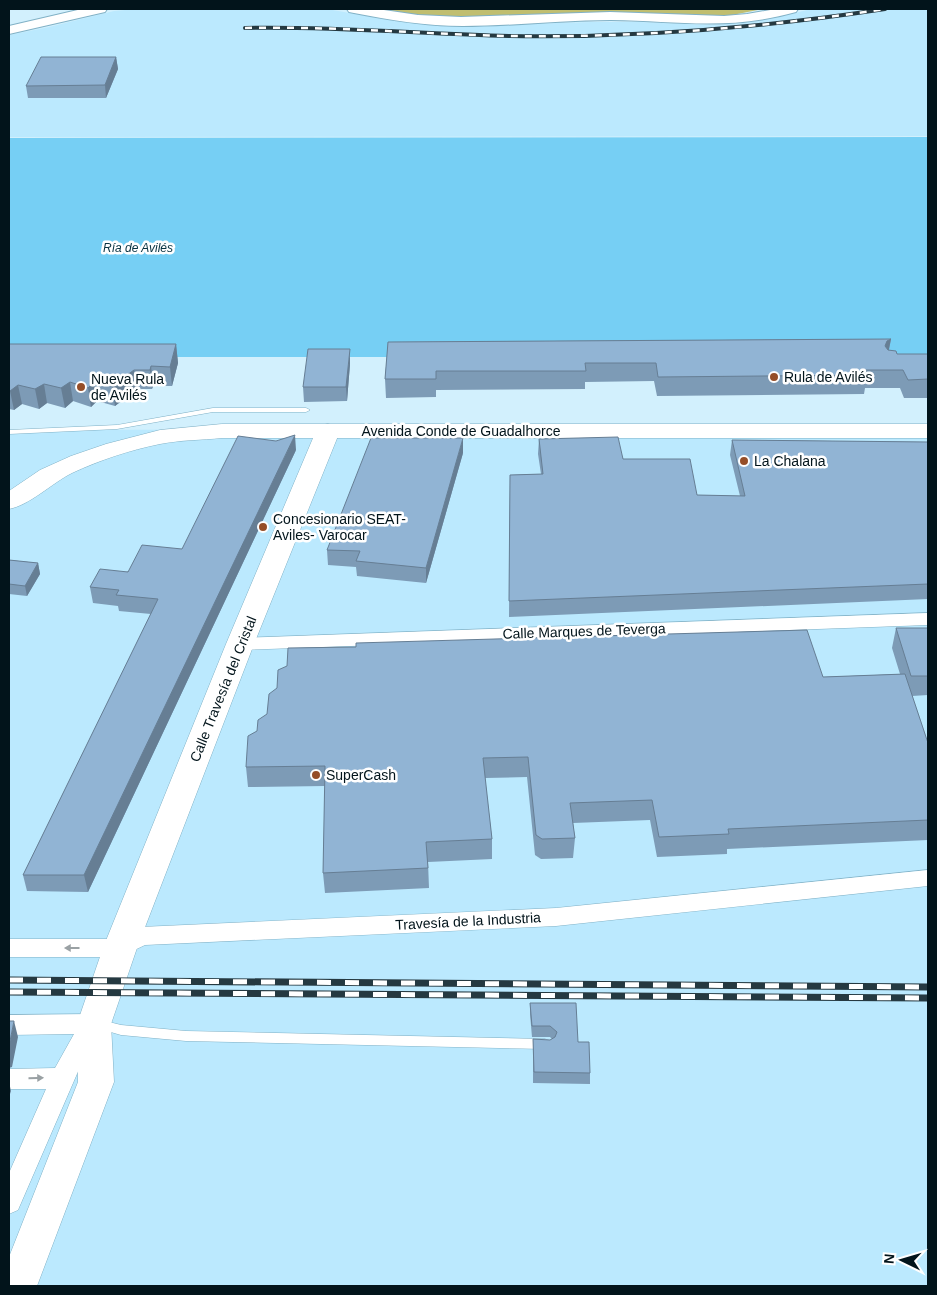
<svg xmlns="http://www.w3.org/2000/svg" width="937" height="1295" viewBox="0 0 937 1295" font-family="Arial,sans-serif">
<rect width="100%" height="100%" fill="#d2f0fd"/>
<path fill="#bbe9fe" d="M 136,9 L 327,9 L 395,21 L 458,26 L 592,22 L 639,22 L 711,25 L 743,23 L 779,17 L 811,9 L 928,9 L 928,136 L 9,137 L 9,35 L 49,27 L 114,11 Z
M 928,428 L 928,1286 L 9,1286 L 9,430 Z"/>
<path fill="#c0be70" d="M 364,9 L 763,9 L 727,16 C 607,17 484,25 364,9 Z"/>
<path fill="#76cff4" d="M 928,137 L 928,357 L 9,357 L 9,138 Z"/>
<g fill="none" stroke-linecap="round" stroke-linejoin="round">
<g stroke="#80b1c6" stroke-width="1">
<path id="lane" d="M 213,408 L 306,408 L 310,410 L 306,412 L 213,412 L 117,429 L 9,434 L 9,430 L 117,425 Z
M 101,1020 L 121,1025 L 186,1031 L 545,1039 L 549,1041 L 551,1044 L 549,1047 L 545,1049 L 186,1041 L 121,1035 L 97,1028 L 95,1025 L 97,1022 Z"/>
</g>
<g stroke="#80b1c6" stroke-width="1">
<path id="street" d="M 928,613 L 928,625 L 240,650 L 233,648 L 231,644 L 233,640 L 240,638 Z
M 928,870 L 928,886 L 556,926 L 145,945 L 120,957 L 9,957 L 9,939 L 117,939 L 141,927 L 556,908 Z
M 94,1014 L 102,1017 L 106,1024 L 83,1060 L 18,1210 L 9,1214 L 9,1173 L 46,1089 L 9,1089 L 9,1069 L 55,1068 L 74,1034 L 9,1035 L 9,1015 Z"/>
</g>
<g stroke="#80b1c6" stroke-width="2">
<path id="secondary" d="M 82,9 L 107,9 L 105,12 L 9,34 L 9,26 Z
M 347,9 L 377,9 L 418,15 L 461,17 L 610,12 L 724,16 L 747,14 L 776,9 L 798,9 L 796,12 C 729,31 678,21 611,20 C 562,20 513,26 463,26 C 426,26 390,20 354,13 L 349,12 Z"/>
</g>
<g stroke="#80b1c6" stroke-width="1">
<path id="primary" d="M 328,424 L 336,426 L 340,431 L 254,644 L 137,948 L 111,1024 L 114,1082 L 37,1286 L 9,1286 L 9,1257 L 78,1082 L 77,1024 L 103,948 L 226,644 L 316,431 L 320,426 Z"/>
</g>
<g stroke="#80b1c6" stroke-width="1">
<path id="highway" d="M 222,424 L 928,424 L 928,438 L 222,438 C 202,440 180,440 160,444 C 130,450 100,460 72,473 C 52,483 30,505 9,509 L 9,491 L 40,470 L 71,456 L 106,444 L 160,430 Z"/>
</g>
<use href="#lane" fill="#fff" fill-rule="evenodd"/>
<use href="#street" fill="#fff" fill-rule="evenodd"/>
<use href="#secondary" fill="#fff" fill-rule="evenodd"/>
<use href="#primary" fill="#fff" fill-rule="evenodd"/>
<use href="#highway" fill="#fff" fill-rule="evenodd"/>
<g stroke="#253941" stroke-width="4">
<path id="rail-far1" d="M 245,28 C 333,26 421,34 509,36 C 635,38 760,28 885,9"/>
</g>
<g stroke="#253941" stroke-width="7">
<path id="rail" d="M 9,980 L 928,987
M 9,992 L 928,998"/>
</g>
<use href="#rail-far1" stroke="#fff" stroke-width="2.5" stroke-dasharray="7" stroke-linecap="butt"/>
<use href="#rail" stroke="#fff" stroke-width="5" stroke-dasharray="14" stroke-linecap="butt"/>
</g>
<path fill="#7d9bb6" d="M 116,57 L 118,69 L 106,98 L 28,98 L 26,86 Z
M 891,339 L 889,350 L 897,354 L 928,354 L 928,398 L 904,398 L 900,388 L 865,388 L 864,394 L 657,396 L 654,381 L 585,382 L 585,389 L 436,390 L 436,397 L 386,398 L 385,379 L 388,342 Z
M 9,344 L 176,344 L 178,363 L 172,386 L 153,386 L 152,389 L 137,389 L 115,406 L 97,401 L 91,407 L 73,401 L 65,408 L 47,403 L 39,409 L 22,404 L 14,410 L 9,409 Z
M 350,364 L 347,401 L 304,402 L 303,387 Z
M 539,439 L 623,459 L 697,495 L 740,496 L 730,455 L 732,440 L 928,442 L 928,599 L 509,617 L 510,475 L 541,474 L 538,454 Z
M 296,450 L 88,892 L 27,891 L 23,875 L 151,614 L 119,611 L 118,606 L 93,603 L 90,587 L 182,549 Z
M 463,453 L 426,583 L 357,576 L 356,567 L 328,565 L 327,550 Z
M 9,560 L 38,563 L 40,574 L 27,596 L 9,594 Z
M 896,628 L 928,628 L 928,695 L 912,696 L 928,743 L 928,840 L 727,849 L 727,854 L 657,857 L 650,820 L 573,823 L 575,838 L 573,858 L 541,859 L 535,855 L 527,777 L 485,778 L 492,839 L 492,859 L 428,862 L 429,888 L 325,893 L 323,873 L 325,786 L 248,787 L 246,767 L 823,677 L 900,674 L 892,648 Z
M 530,1003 L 578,1042 L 590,1073 L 590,1084 L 533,1083 L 533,1039 L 550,1040 L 552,1039 L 550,1037 L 532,1037 L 530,1014 Z"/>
<path fill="#667e94" d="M 116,57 L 118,69 L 106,98 L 105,85 Z
M 891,339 L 887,358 L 885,346 L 887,341 Z
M 176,344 L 178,363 L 172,386 L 170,367 Z
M 350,349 L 350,364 L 347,401 L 346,387 Z
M 151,366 L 153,386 L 152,389 L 150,370 Z
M 134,370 L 137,389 L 115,406 L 112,386 Z
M 70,382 L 73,401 L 65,408 L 61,388 Z
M 94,382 L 97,401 L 91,407 L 88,388 Z
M 44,384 L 47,403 L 39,409 L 35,389 Z
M 18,385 L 22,404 L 14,410 L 10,391 Z
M 295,435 L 296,450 L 88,892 L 84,875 Z
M 463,438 L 463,453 L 426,583 L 426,568 Z
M 38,563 L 40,574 L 27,596 L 25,586 Z
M 14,1021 L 18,1037 L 12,1067 L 9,1068 L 9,1046 Z
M 9,1082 L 11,1091 L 9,1097 Z"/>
<path fill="#91b4d4" stroke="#667e94" d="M 41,57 L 116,57 L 105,85 L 26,86 Z
M 891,339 L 887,341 L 885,346 L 888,350 L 896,351 L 897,354 L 928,354 L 928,379 L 908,380 L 903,370 L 865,370 L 868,375 L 658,377 L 656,363 L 585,363 L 586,371 L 436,371 L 436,379 L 385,379 L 388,342 Z
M 9,344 L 176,344 L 170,367 L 151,366 L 150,370 L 134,370 L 112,386 L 94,382 L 88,388 L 70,382 L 61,388 L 44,384 L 35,389 L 18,385 L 10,391 L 9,391 Z
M 308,349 L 350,349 L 346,387 L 303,387 Z
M 295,435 L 84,875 L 23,875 L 158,599 L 116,595 L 119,590 L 90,587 L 100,569 L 128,572 L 142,545 L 182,549 L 238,436 L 276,441 Z
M 618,437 L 623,459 L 690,459 L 697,495 L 745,496 L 732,440 L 928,442 L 928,584 L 509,601 L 510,475 L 543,474 L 539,439 Z
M 371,438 L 463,438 L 426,568 L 356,561 L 360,551 L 327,550 Z
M 9,560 L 38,563 L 25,586 L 9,584 Z
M 896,628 L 928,628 L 928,676 L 911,676 Z
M 807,630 L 823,677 L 905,674 L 928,743 L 928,820 L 728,829 L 729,834 L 659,837 L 652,800 L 570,803 L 575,838 L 542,839 L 536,835 L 528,757 L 483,758 L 492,839 L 426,842 L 428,868 L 323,873 L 325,766 L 246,767 L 248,736 L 257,731 L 258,720 L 267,714 L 269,694 L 277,688 L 278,670 L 287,666 L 288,648 L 356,647 L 356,643 Z
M 530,1003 L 576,1003 L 578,1042 L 589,1042 L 590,1073 L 534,1072 L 533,1039 L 550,1040 L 555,1037 L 557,1032 L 550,1026 L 532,1026 Z
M 9,1021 L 14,1021 L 9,1046 Z"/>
<defs><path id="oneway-solid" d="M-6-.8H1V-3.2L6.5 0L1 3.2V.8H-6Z" transform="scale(1.25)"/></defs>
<g fill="#9aa1a4">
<use href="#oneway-solid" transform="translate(72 948) rotate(-180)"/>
<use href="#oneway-solid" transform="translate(36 1078) rotate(-1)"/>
</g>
<g fill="#954e28" stroke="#fff" stroke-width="2">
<circle cx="774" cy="377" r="5"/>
<circle cx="81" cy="387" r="5"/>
<circle cx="744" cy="461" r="5"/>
<circle cx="263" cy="527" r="5"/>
<circle cx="316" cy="775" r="5"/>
</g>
<g text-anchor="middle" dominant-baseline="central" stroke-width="5" stroke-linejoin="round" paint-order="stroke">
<g font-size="12" font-style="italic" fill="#093342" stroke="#fff">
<text x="138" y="248">Ría de Avilés</text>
</g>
<g font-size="14" fill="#02141b" stroke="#fff" text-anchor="start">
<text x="784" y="377">Rula de Avilés</text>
<text x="91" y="379">Nueva Rula<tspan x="91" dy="16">de Avilés</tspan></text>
<text x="754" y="461">La Chalana</text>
<text x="273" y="519">Concesionario SEAT-<tspan x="273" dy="16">Aviles- Varocar</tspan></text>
<text x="326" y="775">SuperCash</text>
</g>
<g font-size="14" fill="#02141b" stroke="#fff">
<text x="461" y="431">Avenida Conde de Guadalhorce</text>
<text transform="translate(584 631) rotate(-2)">Calle Marques de Teverga</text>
<text transform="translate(223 689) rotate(-68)">Calle Travesía del Cristal</text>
<text transform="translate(468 921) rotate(-3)">Travesía de la Industria</text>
</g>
</g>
<rect width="937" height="1295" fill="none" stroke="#02141b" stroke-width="20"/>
<g transform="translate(902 1260) rotate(275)" stroke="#ffffff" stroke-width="4" paint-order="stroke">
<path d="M0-4L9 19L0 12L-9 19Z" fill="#02141b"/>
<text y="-8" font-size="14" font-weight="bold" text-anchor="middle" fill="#02141b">N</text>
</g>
</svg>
